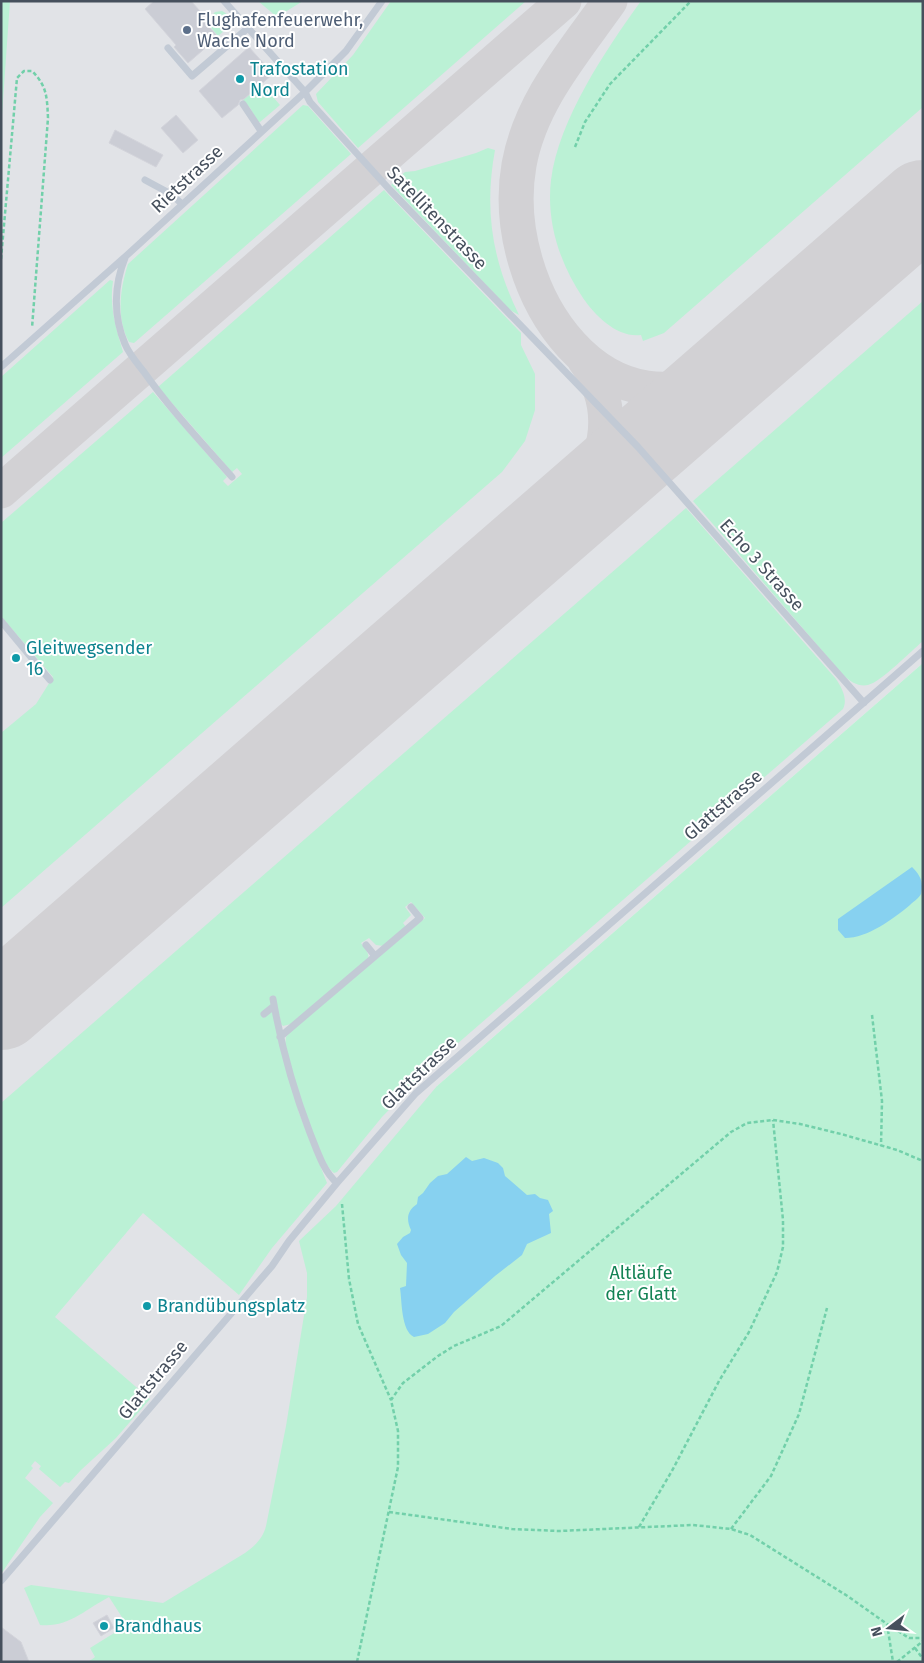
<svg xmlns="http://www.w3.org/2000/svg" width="924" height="1663" viewBox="0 0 924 1663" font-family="'Fira Sans',sans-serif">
<rect width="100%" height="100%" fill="#f2efef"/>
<path fill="#e1e3e7" d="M 1,1 L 923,1 L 923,663 L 437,1086 L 391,1444 L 123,1662 L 1,1662 Z"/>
<path fill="#bbf1d5" d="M 1,1 L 10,1 L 1,129 Z
M 258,1 L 303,1 L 277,17 Z
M 391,1 L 526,1 L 358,148 L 318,102 L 316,94 L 353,55 Z
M 641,1 L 923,1 L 923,107 L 664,333 L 643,341 L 641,335 C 618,338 596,317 583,298 C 560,264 546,222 551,180 C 559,119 605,51 641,1 Z
M 222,11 C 237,18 227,29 218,36 L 206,22 L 215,12 Z
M 262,84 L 280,105 L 260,122 L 258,122 L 250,108 L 243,100 Z
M 303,105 L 308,106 L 351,154 L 134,343 L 129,342 C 116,318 120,289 128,264 Z
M 488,148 L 495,150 C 484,210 492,260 519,315 L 510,310 L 391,185 L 405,172 L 415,171 L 476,153 Z
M 384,190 L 521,333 L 521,345 L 535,374 L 535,410 L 525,441 L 502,472 L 1,908 L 1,733 L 36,704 L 53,677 L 1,616 L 1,523 L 153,392 L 227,477 L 223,481 L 228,486 L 242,474 L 237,468 L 232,472 L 158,387 Z
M 110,280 L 113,281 C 109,306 116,328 123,352 L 1,458 L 1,377 Z
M 923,301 L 923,641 C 911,651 881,682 868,685 C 859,687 851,682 844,676 L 693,501 Z
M 686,508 L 836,679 C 842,688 848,699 843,709 L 434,1064 L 382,1117 L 337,1172 L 334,1173 C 315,1157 293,1073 285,1046 L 286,1037 L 290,1032 L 425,918 L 411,902 L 405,907 L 411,915 L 403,923 L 406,927 L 384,946 L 376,945 L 369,938 L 361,943 C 365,949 370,953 368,960 L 291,1024 L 283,1026 L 281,1024 L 275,996 L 270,996 L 271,1005 L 261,1014 L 264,1018 L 272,1011 L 299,1113 L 327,1183 L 272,1248 L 239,1295 L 143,1213 L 55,1317 L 150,1399 L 116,1438 L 81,1470 L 69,1483 L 65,1482 L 60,1487 L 39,1469 L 41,1466 L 35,1461 L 31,1466 L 33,1468 L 25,1478 L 53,1503 L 40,1517 L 1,1574 L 1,1103 Z
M 923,663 L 923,1662 L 88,1662 L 95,1657 L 90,1648 L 127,1625 L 109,1597 C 86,1609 68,1628 40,1625 L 24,1588 L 31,1585 L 163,1603 L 245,1553 C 255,1546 263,1538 266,1526 L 286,1426 L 307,1297 L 307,1273 L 299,1241 L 336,1206 L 437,1086 Z"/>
<path fill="#87d1f0" d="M 912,867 C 920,875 924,882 921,894 C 919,898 913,902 910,905 C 893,919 868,938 845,938 L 838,930 L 838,919 Z
M 466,1157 L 472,1161 L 484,1158 L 498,1163 L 503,1168 L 505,1176 L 527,1195 L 535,1194 L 540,1198 L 548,1200 L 553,1211 L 549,1214 L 551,1233 L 527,1244 L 522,1255 L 495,1276 L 454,1312 L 445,1323 L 428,1334 L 414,1337 C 401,1331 402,1301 400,1288 L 406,1286 L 407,1263 L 401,1255 L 397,1244 L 403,1237 L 410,1233 L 411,1230 C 406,1219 407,1211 417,1204 L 418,1197 L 423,1193 L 430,1183 L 438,1176 L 447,1174 Z"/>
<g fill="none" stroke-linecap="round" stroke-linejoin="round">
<path stroke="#d2d1d4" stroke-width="35" d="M 610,1 C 574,52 530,102 519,165 C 497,290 607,455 741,362
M 1,491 L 564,1
M 566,515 C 605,467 623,413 584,359"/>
<path stroke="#d2d1d4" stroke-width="88" d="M 1,1006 L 923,204"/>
</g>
<path fill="#cbcdd5" stroke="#d3d4db" d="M 154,1 L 191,1 L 208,20 L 205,22 L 218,37 L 188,63 L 174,47 L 176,45 L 145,9 Z
M 249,47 L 273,74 L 244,99 L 240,100 L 238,105 L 222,118 L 199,91 Z
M 176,115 L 198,140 L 183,153 L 161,128 Z
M 115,130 L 163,155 L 156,167 L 109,143 Z
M 107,1615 L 114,1628 L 101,1636 L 93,1623 Z
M 1,1627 L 21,1642 L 29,1662 L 1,1662 Z"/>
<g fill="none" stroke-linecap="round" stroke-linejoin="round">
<path stroke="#72d0aa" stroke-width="2.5" stroke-dasharray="4 2.5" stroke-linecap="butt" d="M 575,147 L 585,122 L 610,84 L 691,1
M 1,259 L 17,78 L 24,71 L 32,71 C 47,86 47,97 48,118 L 32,328
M 872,1015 L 882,1101 L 881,1146
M 342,1204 L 349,1279 L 358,1324 L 391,1400
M 389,1512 L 512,1529 L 559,1531 L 693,1525 L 731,1529 L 750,1535 L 849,1597 L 887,1624 L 893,1662
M 639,1527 L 673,1469 L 719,1381 L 749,1332 L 777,1272 L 783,1247 L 783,1220 L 773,1120
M 731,1529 L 771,1476 L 799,1414 L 827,1308
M 887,1624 L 909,1638 L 923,1638
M 915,1648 L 923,1659
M 357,1662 L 398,1467 L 398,1431 L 391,1400 L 403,1383 L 438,1356 L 454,1346 L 501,1326 L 731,1132 L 747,1123 L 773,1120 L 800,1124 L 841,1134 L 897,1150 L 923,1161
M 897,1662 L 923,1641"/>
<path stroke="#c2cad5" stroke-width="7" d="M 224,1 L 305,92 L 310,102 L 390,190 L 638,447 L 864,703
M 168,48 L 192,76 L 248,28
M 243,104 L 261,131
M 145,180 L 171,194 L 182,204
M 125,258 C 114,285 113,316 125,344 C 129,354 137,363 144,372 C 170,409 202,443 232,477
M 1,367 L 126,256 L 305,92 L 346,51 L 382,1
M 1,621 L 50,680
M 366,945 L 375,956
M 273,999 C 281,1045 293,1089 310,1133 C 317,1150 323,1171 337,1183
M 264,1014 L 274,1006
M 280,1037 L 420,918 L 411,907
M 1,1581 L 272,1266 L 289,1241 L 337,1183 L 416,1093 L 923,651"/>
</g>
<circle fill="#5c6f8a" stroke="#fff" stroke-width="2" cx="187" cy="30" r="5"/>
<g fill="#0f9aa8" stroke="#fff" stroke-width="2">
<circle cx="240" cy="79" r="5"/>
<circle cx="16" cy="658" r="5"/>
<circle cx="147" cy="1306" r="5"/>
<circle cx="104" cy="1626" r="5"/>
</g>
<g text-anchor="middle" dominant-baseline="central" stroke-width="4" stroke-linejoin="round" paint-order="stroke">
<g font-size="18" fill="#4e5e75" stroke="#fff" text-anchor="start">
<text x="197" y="20">Flughafenfeuerwehr,<tspan x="197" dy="21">Wache Nord</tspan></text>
</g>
<g font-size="18" fill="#0d838f" stroke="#fff" text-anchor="start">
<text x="250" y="69">Trafostation<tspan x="250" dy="21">Nord</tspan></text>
<text x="26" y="648">Gleitwegsender<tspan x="26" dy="21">16</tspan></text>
<text x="157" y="1306">Brandübungsplatz</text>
<text x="114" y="1626">Brandhaus</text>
</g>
<g font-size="18" fill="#46505d" stroke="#fff">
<text transform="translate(187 179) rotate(-43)">Rietstrasse</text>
<text transform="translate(437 218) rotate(46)">Satellitenstrasse</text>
<text transform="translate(762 565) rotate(48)">Echo 3 Strasse</text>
<text transform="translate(723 805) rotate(-41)">Glattstrasse</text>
<text transform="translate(419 1073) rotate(-44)">Glattstrasse</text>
<text transform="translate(153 1380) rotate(-50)">Glattstrasse</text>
</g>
<g font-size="18" fill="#138254" stroke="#fff">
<text x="641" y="1273">Altläufe<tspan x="641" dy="21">der Glatt</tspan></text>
</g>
</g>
<rect width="924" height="1663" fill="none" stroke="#46505d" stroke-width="5"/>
<g transform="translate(889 1628) rotate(254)" stroke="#ffffff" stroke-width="4" paint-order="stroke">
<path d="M0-4L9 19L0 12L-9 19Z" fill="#46505d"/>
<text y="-8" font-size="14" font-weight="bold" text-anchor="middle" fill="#46505d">N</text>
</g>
</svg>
